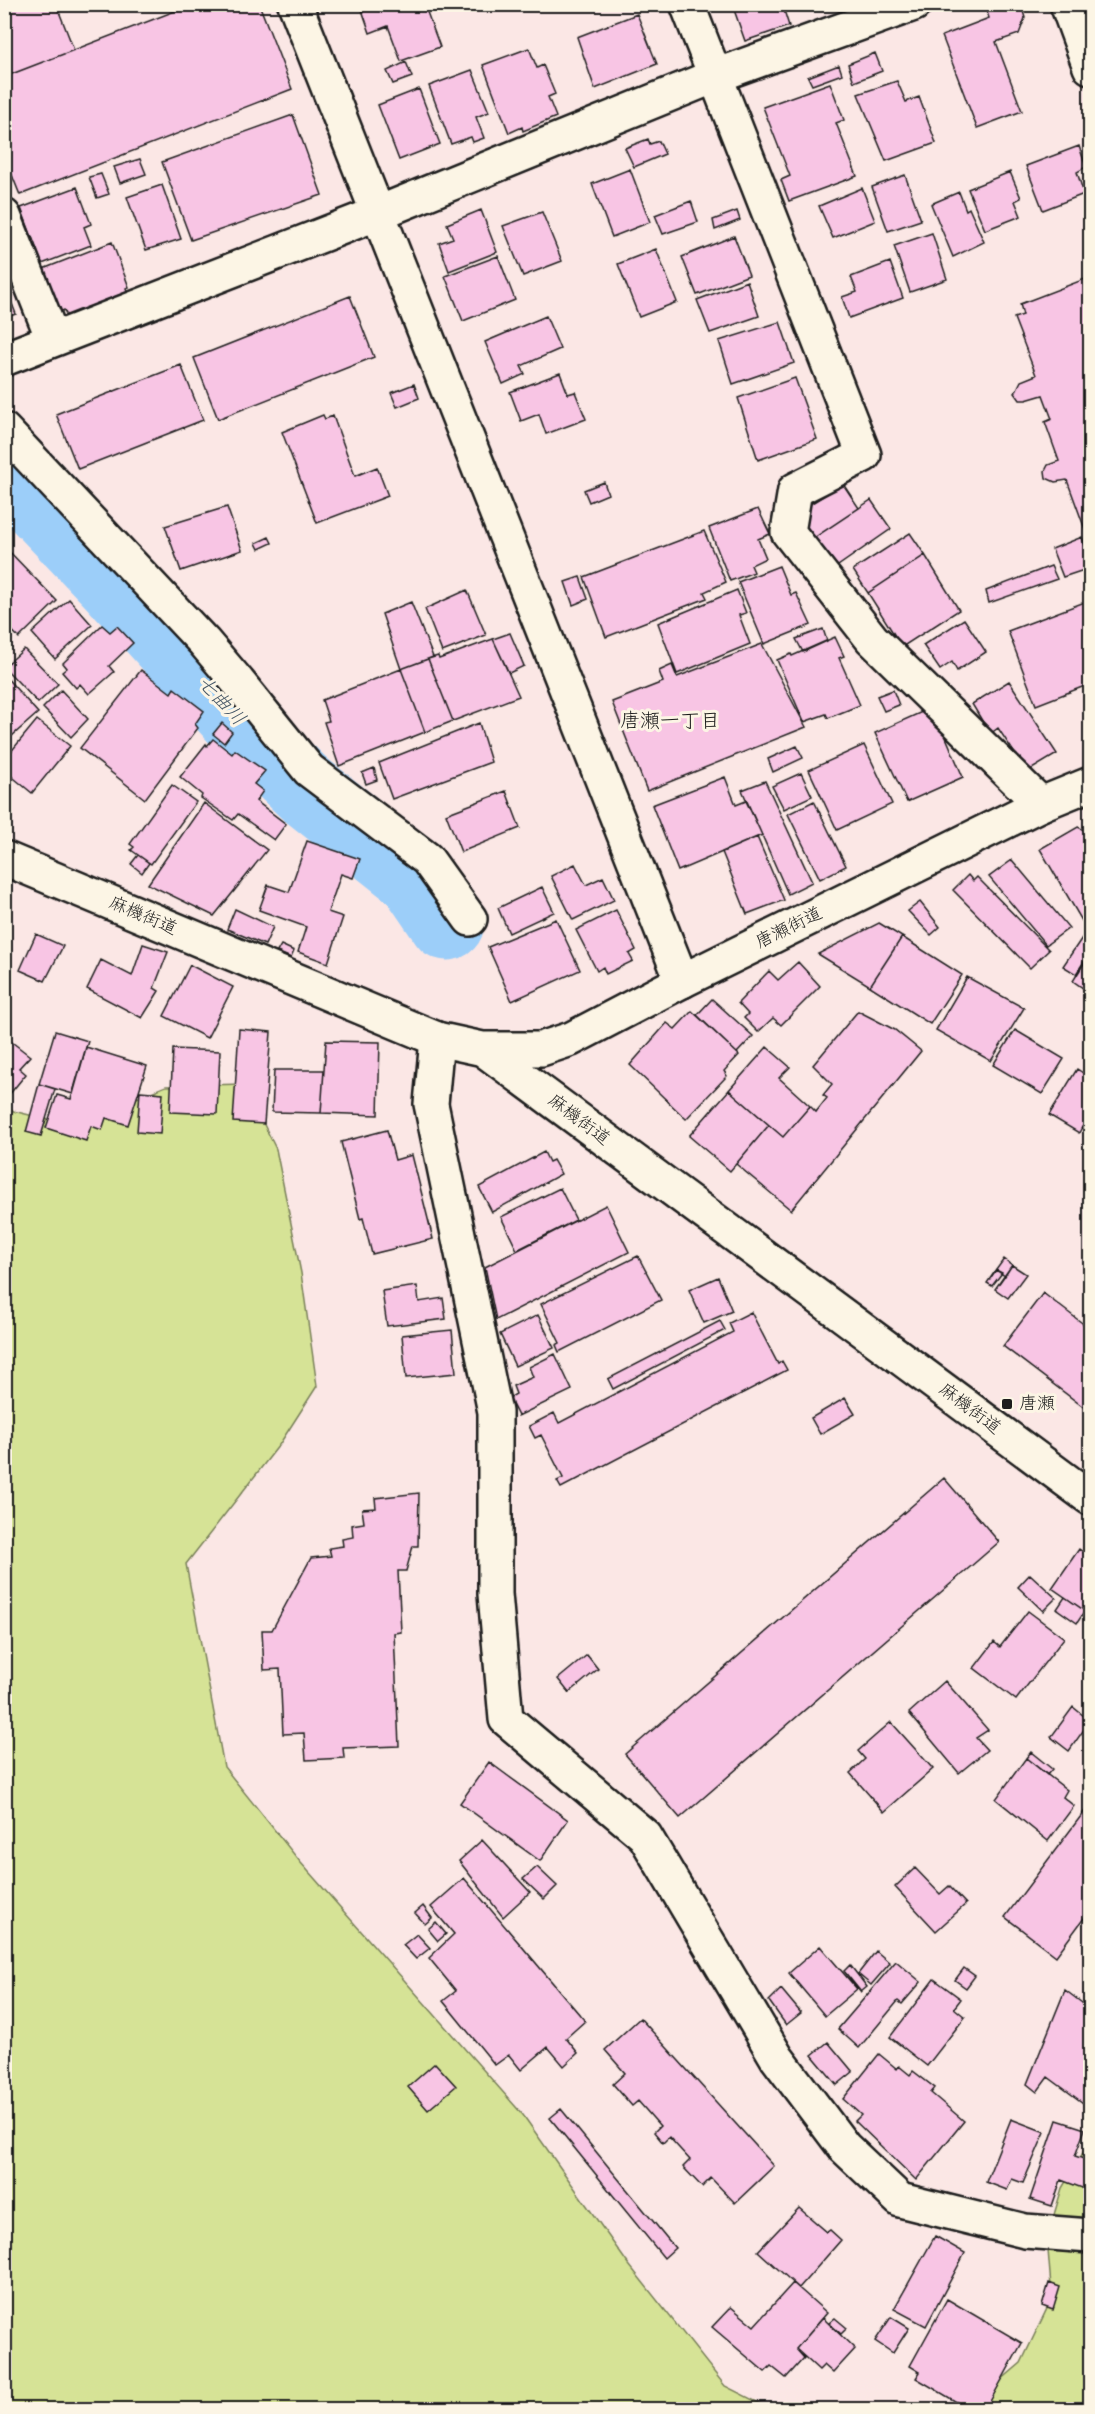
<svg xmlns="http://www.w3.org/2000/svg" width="1095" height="2414" viewBox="0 0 1095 2414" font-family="Mynerve,'Klee One',sans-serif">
<rect width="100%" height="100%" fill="#fbe7e5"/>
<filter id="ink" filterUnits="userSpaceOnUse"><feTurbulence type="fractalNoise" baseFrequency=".0167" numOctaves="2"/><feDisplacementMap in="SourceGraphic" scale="12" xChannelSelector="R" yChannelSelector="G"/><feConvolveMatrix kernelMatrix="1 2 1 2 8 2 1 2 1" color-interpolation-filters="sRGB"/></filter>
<g filter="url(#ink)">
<path fill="#d6e396" stroke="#798059" stroke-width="1.5" d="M 244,1084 L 276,1149 L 301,1273 L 317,1386 L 279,1445 L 186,1564 L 224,1767 L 301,1863 L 523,2115 L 626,2261 L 725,2386 L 771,2409 L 5,2410 L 5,1109 L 70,1125 L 166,1086 Z
M 1090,2141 L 1090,2409 L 966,2410 L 1021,2363 L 1052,2298 L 1047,2238 L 1062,2188 Z"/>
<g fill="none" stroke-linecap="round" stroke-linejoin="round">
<path stroke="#9ccef9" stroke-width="75" d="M 4,467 L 113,581 L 280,765 L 304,788 L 415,876 L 447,923"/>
</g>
<path fill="#f8c5e4" stroke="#1c1c1c" stroke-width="1.5" d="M 4,4 L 56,4 L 74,50 L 4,77 Z
M 193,4 L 259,4 L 292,89 L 20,195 L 4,155 L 4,77 Z
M 360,4 L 424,4 L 440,47 L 401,61 L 388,26 L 370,33 Z
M 732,4 L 782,4 L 789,26 L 745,41 Z
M 998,4 L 1021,4 L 1025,18 L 1019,34 L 996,42 L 1022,111 L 977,128 L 942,36 L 989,18 L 986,9 Z
M 637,14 L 657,64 L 595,89 L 577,37 Z
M 529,48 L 537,68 L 543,65 L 555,94 L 548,97 L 556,117 L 523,131 L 522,127 L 509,133 L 483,65 Z
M 875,53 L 882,71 L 854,82 L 848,64 Z
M 406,62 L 412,77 L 393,84 L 387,71 Z
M 839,65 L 842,74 L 812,85 L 808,77 Z
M 472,70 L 489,112 L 476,117 L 484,138 L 473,142 L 471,137 L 451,144 L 429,86 Z
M 897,81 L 906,102 L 919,97 L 936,143 L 886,161 L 858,94 Z
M 830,83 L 844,120 L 836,123 L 857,176 L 789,201 L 781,180 L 790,176 L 763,107 Z
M 419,89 L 440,144 L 399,160 L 378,105 Z
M 293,115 L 322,195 L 191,240 L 162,162 Z
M 648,139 L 650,144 L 659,141 L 665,154 L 634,167 L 625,148 Z
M 1079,146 L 1086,167 L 1077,172 L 1084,194 L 1043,210 L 1026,166 Z
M 140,159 L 146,174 L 120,183 L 114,167 Z
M 630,169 L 650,222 L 612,237 L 592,184 Z
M 1010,172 L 1021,198 L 1015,201 L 1021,216 L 985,230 L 968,189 Z
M 101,174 L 109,194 L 97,198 L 89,177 Z
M 905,175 L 921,220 L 888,231 L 872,187 Z
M 162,185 L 181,239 L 146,250 L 127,197 Z
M 77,187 L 91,224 L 84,227 L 91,245 L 42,264 L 21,208 Z
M 862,188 L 875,221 L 833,238 L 819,206 Z
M 959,192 L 966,210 L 969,208 L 984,242 L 953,257 L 931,204 Z
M 691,201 L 698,222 L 663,234 L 655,215 Z
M 481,210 L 497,252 L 449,271 L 439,243 L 453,238 L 447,224 Z
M 737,211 L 740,220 L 715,230 L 713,220 Z
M 542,212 L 562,261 L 523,276 L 503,226 Z
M 932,233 L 947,279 L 910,292 L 894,246 Z
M 734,236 L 749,275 L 697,295 L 682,257 Z
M 112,242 L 129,287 L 126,288 L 127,292 L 67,316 L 64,310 L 60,312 L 43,269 Z
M 656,249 L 677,302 L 639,317 L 618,264 Z
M 498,256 L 515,300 L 463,321 L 445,276 Z
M 890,262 L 903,298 L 849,318 L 842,297 L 857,292 L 851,277 Z
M 1090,277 L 1090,543 L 1067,480 L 1055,482 L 1046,478 L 1045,471 L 1048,465 L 1059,461 L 1045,422 L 1052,419 L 1043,395 L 1026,400 L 1020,400 L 1015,393 L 1021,381 L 1036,375 L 1014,318 L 1023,315 L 1020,304 Z
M 747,281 L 759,316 L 710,333 L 697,300 Z
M 4,283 L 16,314 L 4,318 Z
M 350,296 L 374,357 L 218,419 L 194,358 Z
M 546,316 L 560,349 L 521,366 L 525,374 L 503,384 L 485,342 Z
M 780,322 L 794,363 L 733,384 L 719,341 Z
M 181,365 L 203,420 L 78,469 L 56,414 Z
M 560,373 L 568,394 L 575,392 L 586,419 L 546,434 L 539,414 L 521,421 L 510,392 Z
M 795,378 L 817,439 L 758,460 L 738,398 Z
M 414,384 L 419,398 L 397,407 L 391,393 Z
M 323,415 L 325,419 L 333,416 L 355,476 L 377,467 L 388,496 L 317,523 L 282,432 Z
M 604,482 L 608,494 L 589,502 L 584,490 Z
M 843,484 L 859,508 L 814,538 L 797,512 Z
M 871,500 L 891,529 L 835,568 L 814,538 Z
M 227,507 L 242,550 L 181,571 L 165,526 Z
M 758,509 L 770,534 L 758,539 L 766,558 L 751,565 L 754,572 L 730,581 L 709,528 Z
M 704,531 L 726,582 L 704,592 L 707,598 L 606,637 L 584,577 Z
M 910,533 L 925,555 L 868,593 L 853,570 Z
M 269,537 L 272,543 L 259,549 L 256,543 Z
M 1082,537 L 1090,560 L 1090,568 L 1063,577 L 1052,549 Z
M 4,546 L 57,601 L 19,638 L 4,622 Z
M 925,555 L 959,610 L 902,647 L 868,593 Z
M 779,566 L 791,595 L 796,593 L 811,625 L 764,644 L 738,582 Z
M 1051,566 L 1057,579 L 989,603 L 986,591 Z
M 580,577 L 588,599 L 573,605 L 565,582 Z
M 467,590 L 486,635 L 442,652 L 425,609 Z
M 737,590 L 746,613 L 739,615 L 750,644 L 677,674 L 658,623 Z
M 69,599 L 92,625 L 55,659 L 32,633 Z
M 1090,600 L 1090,684 L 1036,705 L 1008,631 Z
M 411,602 L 433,657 L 401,669 L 382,614 Z
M 964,619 L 986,652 L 957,671 L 952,662 L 940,670 L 923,645 Z
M 102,625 L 110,632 L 117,626 L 133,643 L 109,666 L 114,672 L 89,694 L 80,684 L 76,688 L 62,672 L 67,668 L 63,663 Z
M 823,629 L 827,641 L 803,652 L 796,639 Z
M 510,633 L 524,666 L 509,673 L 493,639 Z
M 835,637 L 844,656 L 839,658 L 860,705 L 828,718 L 826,714 L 804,722 L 777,660 L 791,654 L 792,656 Z
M 493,639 L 519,696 L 453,721 L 428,659 L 438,656 L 439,659 Z
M 762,644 L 806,727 L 647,791 L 612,702 L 663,682 L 659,671 L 672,665 L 677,677 Z
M 24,649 L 58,684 L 38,703 L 4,667 Z
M 428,659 L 453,721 L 425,732 L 401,669 Z
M 401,669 L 425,732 L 339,766 L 324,722 L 329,721 L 322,700 Z
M 141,670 L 171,693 L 174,688 L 204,711 L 195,724 L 198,728 L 145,799 L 80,748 Z
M 4,675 L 38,713 L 4,743 Z
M 1009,681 L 1057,754 L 1027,772 L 998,728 L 990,734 L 972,704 Z
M 61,690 L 88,719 L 71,737 L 43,708 Z
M 893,690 L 899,705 L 884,711 L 877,696 Z
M 933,707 L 963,777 L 907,802 L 875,733 Z
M 37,720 L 70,746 L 32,793 L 4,770 L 4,760 Z
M 222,723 L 232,732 L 224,743 L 213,734 Z
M 479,723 L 491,762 L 392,799 L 379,763 Z
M 213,739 L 232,754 L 235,750 L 265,771 L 254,784 L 263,791 L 256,801 L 286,824 L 274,840 L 238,814 L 233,820 L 201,798 L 202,795 L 180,777 L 206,744 L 207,746 Z
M 864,745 L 892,804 L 837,830 L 809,770 Z
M 797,746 L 803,758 L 773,772 L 768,759 Z
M 374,768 L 377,780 L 366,784 L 362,773 Z
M 801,773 L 812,796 L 784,809 L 772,786 Z
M 725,777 L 736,805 L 746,801 L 762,835 L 678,871 L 652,805 Z
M 765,781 L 812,882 L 788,894 L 742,790 Z
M 172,785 L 196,802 L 151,864 L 131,850 L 134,847 L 130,844 Z
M 506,791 L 520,828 L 461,852 L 446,814 Z
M 814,801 L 846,866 L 820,879 L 788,814 Z
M 204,803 L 267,850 L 214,916 L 148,884 Z
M 1078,827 L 1090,833 L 1090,859 L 1086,862 L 1090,870 L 1090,923 L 1085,926 L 1040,849 Z
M 757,837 L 784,900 L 747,914 L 722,852 Z
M 307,841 L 360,859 L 353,878 L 341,874 L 328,912 L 343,917 L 328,963 L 298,952 L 306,927 L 259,910 L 268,885 L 289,892 Z
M 138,855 L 149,863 L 142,873 L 131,864 Z
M 1012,860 L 1069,928 L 1046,945 L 989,877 Z
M 575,864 L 586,885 L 603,877 L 614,900 L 573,920 L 551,876 Z
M 968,875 L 973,881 L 977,877 L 1049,950 L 1030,968 L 953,890 Z
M 542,887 L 554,912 L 509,933 L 498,908 Z
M 920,902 L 940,927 L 931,935 L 908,911 Z
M 235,909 L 273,927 L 265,945 L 227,929 Z
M 616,910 L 636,950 L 629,954 L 633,961 L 606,974 L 603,967 L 597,971 L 576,930 Z
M 556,919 L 580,970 L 512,1001 L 488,947 Z
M 879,923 L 902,937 L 870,986 L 818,954 Z
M 1090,926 L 1090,952 L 1076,974 L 1063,966 Z
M 36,934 L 63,946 L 45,981 L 20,970 Z
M 902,937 L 962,975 L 930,1024 L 870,986 Z
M 143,944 L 168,952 L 154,988 L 159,991 L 142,1018 L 87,989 L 101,960 L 132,976 Z
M 281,945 L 294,951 L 291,958 L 277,952 Z
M 1090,954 L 1090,993 L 1073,981 Z
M 798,962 L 820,986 L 781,1025 L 773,1018 L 758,1032 L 744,1018 L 748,1014 L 738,1003 L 769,971 L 778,980 Z
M 190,965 L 233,987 L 207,1038 L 164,1016 Z
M 967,977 L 1024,1008 L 991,1061 L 936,1030 Z
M 712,999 L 753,1036 L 737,1053 L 739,1055 L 697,1015 Z
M 692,1011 L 739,1055 L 724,1071 L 727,1076 L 686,1119 L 630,1065 L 667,1023 L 675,1029 Z
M 858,1011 L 895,1030 L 921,1051 L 791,1210 L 736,1164 L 769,1125 L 783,1137 L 810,1106 L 816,1112 L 827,1098 L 823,1095 L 832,1084 L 813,1065 Z
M 239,1029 L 271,1032 L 264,1124 L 233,1122 Z
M 1015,1030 L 1064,1059 L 1042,1094 L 993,1065 Z
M 55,1031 L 88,1041 L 73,1094 L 39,1084 Z
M 4,1036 L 30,1056 L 19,1068 L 26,1074 L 4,1101 Z
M 326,1041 L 380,1042 L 378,1115 L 321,1113 Z
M 86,1047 L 147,1066 L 128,1125 L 106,1118 L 102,1130 L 91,1126 L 86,1141 L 46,1128 L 57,1095 L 71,1099 Z
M 767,1047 L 790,1067 L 779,1078 L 810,1106 L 783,1137 L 729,1090 Z
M 173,1049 L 220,1051 L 217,1114 L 170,1112 Z
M 1077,1069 L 1089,1077 L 1086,1082 L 1090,1085 L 1090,1132 L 1082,1127 L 1079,1133 L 1049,1115 Z
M 274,1070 L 324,1070 L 321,1113 L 272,1112 Z
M 39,1084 L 55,1089 L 41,1136 L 26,1132 Z
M 729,1090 L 769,1125 L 730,1171 L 689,1136 Z
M 140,1091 L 163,1093 L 160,1134 L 137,1132 Z
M 387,1130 L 395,1160 L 412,1155 L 433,1239 L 372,1254 L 363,1218 L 360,1219 L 341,1142 Z
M 544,1152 L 549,1162 L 553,1160 L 561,1174 L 492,1212 L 479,1187 Z
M 560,1188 L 576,1220 L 517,1250 L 501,1217 Z
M 606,1205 L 629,1252 L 496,1320 L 485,1267 Z
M 638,1256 L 661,1300 L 559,1352 L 556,1345 L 560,1343 L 541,1304 Z
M 1004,1259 L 1012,1265 L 1005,1276 L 996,1270 Z
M 1012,1265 L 1026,1274 L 1008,1298 L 995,1289 Z
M 996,1270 L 1002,1273 L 992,1286 L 987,1283 Z
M 718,1277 L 732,1311 L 704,1323 L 689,1290 Z
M 417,1286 L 419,1302 L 443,1298 L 446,1319 L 387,1326 L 382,1291 Z
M 1043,1293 L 1090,1329 L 1090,1412 L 1003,1346 Z
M 751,1312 L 778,1364 L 782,1361 L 787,1370 L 561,1488 L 557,1481 L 563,1478 L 541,1435 L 535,1438 L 529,1426 L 554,1413 L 559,1423 L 733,1332 L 729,1323 Z
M 538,1315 L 554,1348 L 515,1366 L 500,1334 Z
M 720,1321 L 725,1330 L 613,1389 L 608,1379 Z
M 452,1330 L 456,1373 L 406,1378 L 402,1335 Z
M 555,1354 L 572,1390 L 518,1416 L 509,1398 L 516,1394 L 513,1386 L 533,1377 L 529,1367 Z
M 845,1398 L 855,1414 L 820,1434 L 811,1418 Z
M 944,1478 L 999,1542 L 680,1818 L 625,1754 Z
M 419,1493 L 418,1546 L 413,1546 L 406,1571 L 398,1571 L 401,1632 L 394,1633 L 399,1746 L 343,1748 L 344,1758 L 306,1760 L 304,1733 L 283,1734 L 280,1669 L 264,1670 L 262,1630 L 272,1630 L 311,1558 L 331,1556 L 329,1548 L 343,1546 L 342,1539 L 353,1537 L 352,1525 L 364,1523 L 362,1509 L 376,1508 L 375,1498 Z
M 1079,1549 L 1090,1557 L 1090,1604 L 1085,1611 L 1052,1588 Z
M 1030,1574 L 1056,1598 L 1043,1611 L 1018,1587 Z
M 1065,1597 L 1085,1611 L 1077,1623 L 1057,1609 Z
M 1028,1611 L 1064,1638 L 1016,1700 L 974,1668 L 994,1642 L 1000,1647 Z
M 587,1655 L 598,1669 L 569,1693 L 558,1679 Z
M 945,1681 L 988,1730 L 976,1738 L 987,1750 L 959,1773 L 909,1713 Z
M 1073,1707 L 1090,1721 L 1069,1751 L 1051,1737 Z
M 891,1722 L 933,1769 L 884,1812 L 850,1773 L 865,1759 L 858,1751 Z
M 1031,1752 L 1052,1769 L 1047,1775 L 1026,1758 Z
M 1026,1758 L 1067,1790 L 1063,1797 L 1074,1806 L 1048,1841 L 996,1799 Z
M 489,1762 L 568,1820 L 540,1861 L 460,1803 Z
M 1090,1804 L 1090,1910 L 1056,1956 L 1005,1917 Z
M 482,1840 L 530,1892 L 503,1917 L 459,1861 Z
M 537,1867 L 557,1886 L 544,1899 L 523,1879 Z
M 915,1868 L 940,1894 L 949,1886 L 966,1904 L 936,1931 L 895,1887 Z
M 464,1878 L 585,2021 L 566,2038 L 578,2053 L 564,2066 L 548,2047 L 521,2070 L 509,2055 L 495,2065 L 443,2001 L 456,1991 L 429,1958 L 454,1934 L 431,1907 Z
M 423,1906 L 432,1918 L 425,1924 L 415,1913 Z
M 436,1922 L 446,1934 L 438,1941 L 428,1929 Z
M 417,1934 L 430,1948 L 416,1959 L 403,1945 Z
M 820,1946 L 857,1989 L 825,2016 L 789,1973 Z
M 876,1951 L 890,1963 L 871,1985 L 858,1974 Z
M 896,1961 L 921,1982 L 902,2004 L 898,2001 L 859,2048 L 838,2029 Z
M 850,1965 L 867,1987 L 861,1992 L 844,1971 Z
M 964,1968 L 975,1976 L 966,1988 L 955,1980 Z
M 934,1979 L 961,1999 L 954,2008 L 965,2017 L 927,2066 L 890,2037 Z
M 781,1989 L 801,2013 L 786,2025 L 769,2001 Z
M 1065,1990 L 1090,2009 L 1090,2108 L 1048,2077 L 1037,2092 L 1027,2084 Z
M 640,2018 L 774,2166 L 735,2203 L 711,2178 L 702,2187 L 683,2167 L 690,2160 L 669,2137 L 663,2143 L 654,2132 L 660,2126 L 638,2101 L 632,2106 L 613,2084 L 625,2073 L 605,2050 Z
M 828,2042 L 853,2072 L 837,2085 L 812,2055 Z
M 879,2054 L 897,2069 L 899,2066 L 910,2075 L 913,2071 L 935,2088 L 931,2093 L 964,2121 L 916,2180 L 855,2121 L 861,2115 L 843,2099 Z
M 435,2063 L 456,2086 L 428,2110 L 408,2087 Z
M 561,2109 L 675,2248 L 664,2258 L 550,2118 Z
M 1011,2119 L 1045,2132 L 1023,2183 L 1012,2179 L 1007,2190 L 986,2182 Z
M 1057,2120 L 1085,2129 L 1075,2156 L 1090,2161 L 1090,2191 L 1061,2180 L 1052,2206 L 1030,2199 Z
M 799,2208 L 827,2232 L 830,2230 L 841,2240 L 799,2288 L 758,2251 Z
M 935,2236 L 965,2253 L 926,2326 L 894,2309 Z
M 793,2283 L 827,2313 L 796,2349 L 804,2358 L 786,2378 L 771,2366 L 765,2372 L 712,2327 L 731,2307 L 754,2326 Z
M 1049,2283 L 1060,2287 L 1053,2310 L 1042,2306 Z
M 947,2299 L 1022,2343 L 987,2407 L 977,2402 L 970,2410 L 916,2378 L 920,2372 L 910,2366 Z
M 891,2317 L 909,2328 L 893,2353 L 875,2341 Z
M 823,2318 L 855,2349 L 833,2373 L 824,2365 L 819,2370 L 796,2349 Z
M 835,2318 L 847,2328 L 841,2334 L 829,2323 Z"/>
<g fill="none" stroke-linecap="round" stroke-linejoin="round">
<g stroke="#1c1c1c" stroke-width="38">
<path id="minor" d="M 295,4 L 682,981
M 687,4 L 864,455 L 795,490 L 788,532 L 872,639 L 1041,804
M 1067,4 L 1090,67
M 4,216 L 53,339
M 4,359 L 376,214 L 715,76 L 914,4
M 4,430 L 204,642 L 238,682 L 309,770 L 427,859 L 470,919
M 437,1039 L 431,1104 L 495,1412 L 495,1594 L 506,1719 L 645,1836 L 777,2058 L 844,2147 L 900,2200 L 1025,2231 L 1090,2236"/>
</g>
<g stroke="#1c1c1c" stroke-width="38">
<path id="tertiary" d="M 4,858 L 401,1024 L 437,1039 L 483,1049 L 1090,1498
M 483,1049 L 541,1049 L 571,1039 L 682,981 L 1041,804 L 1090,784"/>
</g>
<use href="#minor" stroke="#fcf5e5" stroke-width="33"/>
<use href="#tertiary" stroke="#fcf5e5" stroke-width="33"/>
</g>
</g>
<rect fill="#1c1c1c" stroke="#fcf5e5" stroke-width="2" x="1001" y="1398" width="12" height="12" rx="3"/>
<g text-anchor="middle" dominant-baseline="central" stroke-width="6" stroke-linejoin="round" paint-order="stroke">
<g font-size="18" fill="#1c1c1c" stroke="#fcf5e5">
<text transform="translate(143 916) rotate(23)">麻機街道</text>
<text transform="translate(789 928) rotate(-26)">唐瀬街道</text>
<text transform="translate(579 1120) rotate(37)">麻機街道</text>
<text transform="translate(970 1409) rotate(37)">麻機街道</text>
</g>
<g font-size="18" fill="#1c1c1c" stroke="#fcf5e5" text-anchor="start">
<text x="1019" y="1404">唐瀬</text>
</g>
<g font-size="20" font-style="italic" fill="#495a69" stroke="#fcf5e5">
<text transform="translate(221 701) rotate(47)">七曲川</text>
</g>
<g font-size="20" fill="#1c1c1c" stroke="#fcf5e5">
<text x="670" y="721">唐瀬一丁目</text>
</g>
</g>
<rect width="1095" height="2414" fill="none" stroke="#fcf5e5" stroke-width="24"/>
<rect x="12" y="12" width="1071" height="2390" fill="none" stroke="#1c1c1c" stroke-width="2" filter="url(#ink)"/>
</svg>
